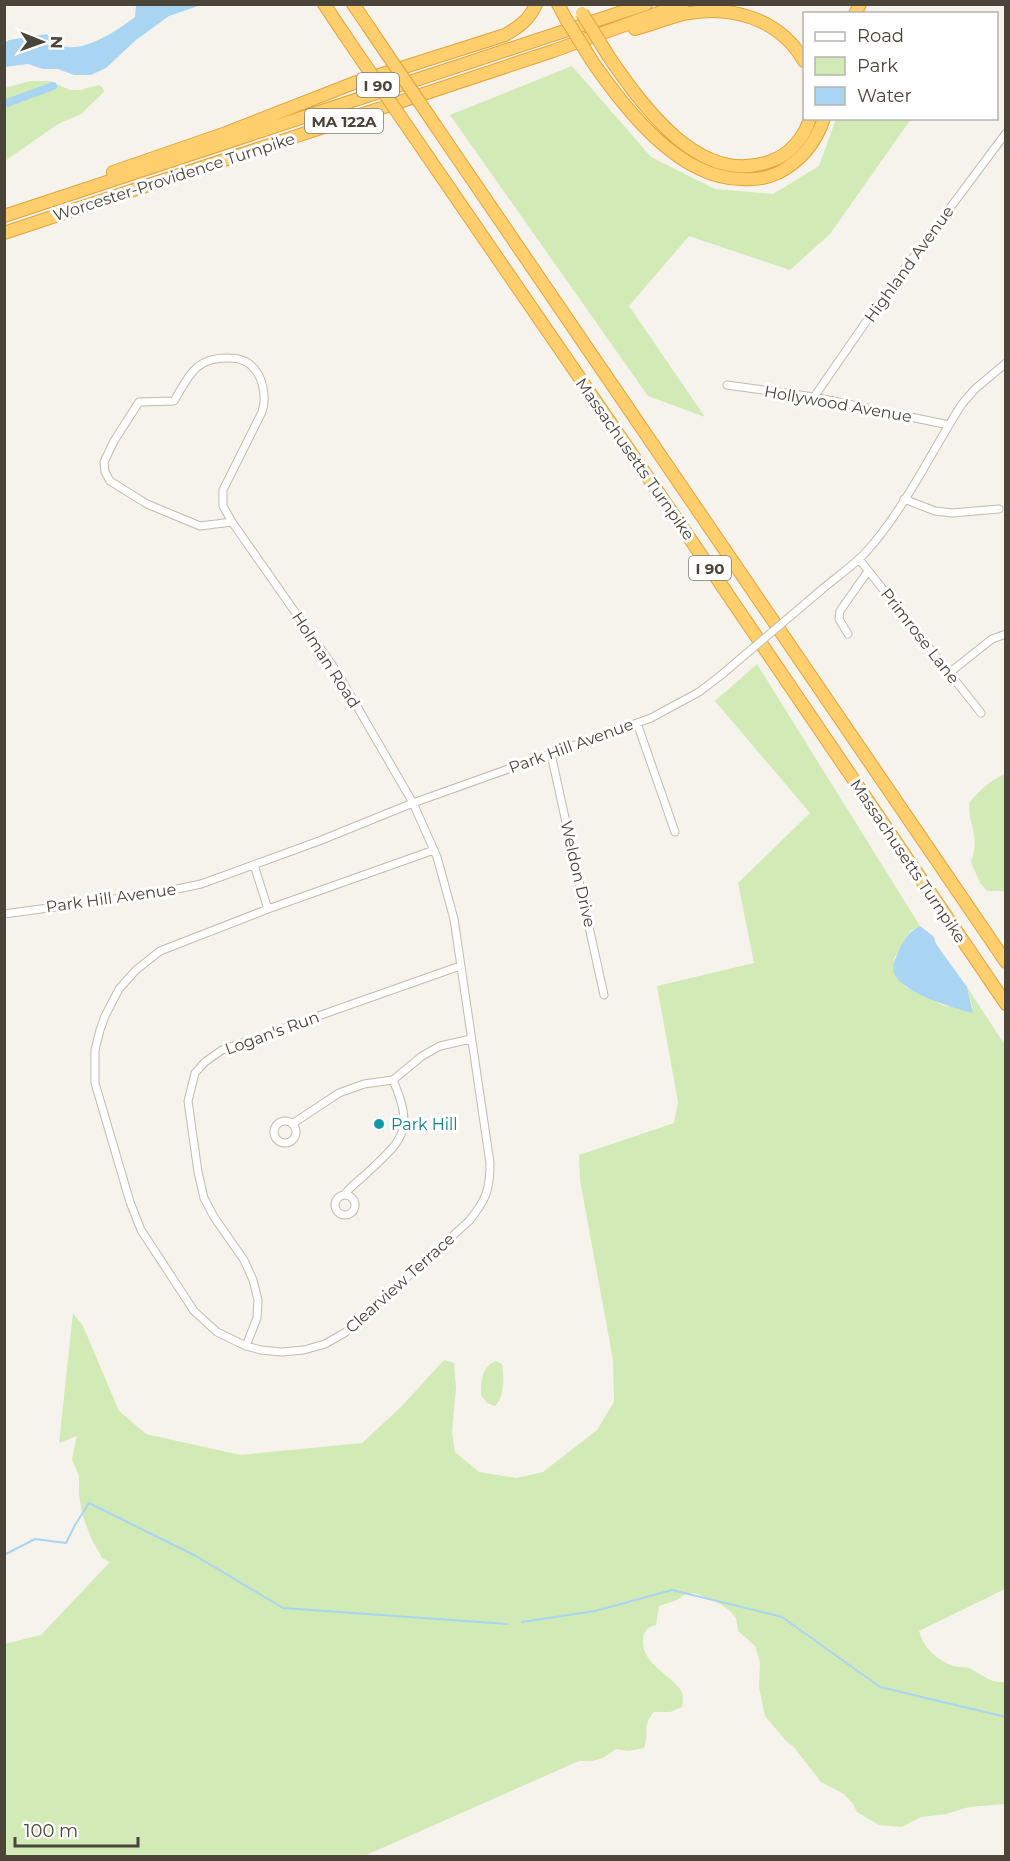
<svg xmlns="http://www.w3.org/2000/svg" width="1010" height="1861" viewBox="0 0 1010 1861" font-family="Montserrat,sans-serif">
<rect width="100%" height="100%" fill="#f6f3ec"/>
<path fill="#d2eab5" d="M 572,66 L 651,157 L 715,189 L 773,194 L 819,166 L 836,119 L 911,119 L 830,234 L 790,270 L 689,236 L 629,306 L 705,417 L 648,396 L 450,115 Z
M 30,81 L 50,81 L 70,90 L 80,90 L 99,85 L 103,88 L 104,92 L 81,114 L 58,124 L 5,161 L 5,88 Z
M 757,664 L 920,926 L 910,931 L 894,959 L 894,973 L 905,987 L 945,1006 L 973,1009 L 967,987 L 1005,1045 L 1005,1589 L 919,1631 C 923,1647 936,1660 953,1666 C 959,1668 966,1666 971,1669 C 984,1676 990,1683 1005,1682 L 1005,1804 L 969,1807 L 946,1814 L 921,1817 L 902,1827 L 879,1825 L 857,1812 L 853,1804 L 844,1794 L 821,1782 L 793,1746 L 786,1741 L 765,1716 L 759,1687 L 760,1662 L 755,1646 L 738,1631 L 736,1618 L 730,1611 L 717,1602 L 695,1593 L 686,1594 L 677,1600 L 659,1606 L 656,1625 C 647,1627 643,1632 643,1641 C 642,1663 668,1673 680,1689 C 684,1695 683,1700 682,1707 L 670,1712 L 654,1712 C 641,1726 650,1734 644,1748 L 629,1751 L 616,1749 L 603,1758 L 592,1761 L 579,1761 L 364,1856 L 5,1856 L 4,1644 L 41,1635 L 110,1562 L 102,1558 L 91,1538 L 82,1514 L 79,1494 L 79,1476 L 72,1459 L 77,1436 L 59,1443 L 73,1313 L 83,1326 L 119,1411 L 146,1434 L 240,1455 L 362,1443 L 401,1407 L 444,1360 L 454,1363 L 456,1388 L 452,1432 L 455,1452 L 479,1472 L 517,1478 L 543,1472 L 597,1430 L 614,1402 L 613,1360 L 580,1180 L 579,1155 L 674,1123 L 678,1102 L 657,986 L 754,963 L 738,883 L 810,813 L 715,701 Z
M 1005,774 L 1005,891 L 987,891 L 980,883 L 971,862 C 981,834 968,827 969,803 C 980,790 990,780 1005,774 Z
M 496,1361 L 502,1364 C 504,1378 505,1396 495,1406 L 487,1403 L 481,1395 C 481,1381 481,1367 496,1361 Z"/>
<path fill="#a9d4f2" d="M 136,5 L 201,5 L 169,16 L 136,40 L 106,68 L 91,75 L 74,75 L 58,69 L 43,69 L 28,64 L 5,67 L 5,43 L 9,40 L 47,34 C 67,66 115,32 135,17 Z
M 920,926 L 934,937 L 936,944 L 967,987 L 973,1013 C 953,1008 902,993 894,973 C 892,965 896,957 899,950 C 905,939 908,932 920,926 Z"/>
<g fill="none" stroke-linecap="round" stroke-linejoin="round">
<path stroke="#a9d4f2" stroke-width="2" d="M 4,1555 L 35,1539 L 66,1543 L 75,1525 L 89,1503 L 196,1556 L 283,1608 L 507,1624
M 522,1622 L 595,1611 L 672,1590 L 782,1617 L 880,1687 L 1006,1717"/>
<path stroke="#a9d4f2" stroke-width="8" d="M 4,104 L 53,86"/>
<g stroke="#c2bbae" stroke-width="9">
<path id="street" d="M 229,358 C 235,358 242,359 248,363 C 263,373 267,396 262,412 L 223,490 L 223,506 L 232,522 L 200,526 L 147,504 L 110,481 L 105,472 L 104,462 L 114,441 L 139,402 L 174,401 C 189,376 195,357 229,358 Z
M 727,385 L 814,397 L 949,425
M 814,397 L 879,303 L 1006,133
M 904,499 L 935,511 L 952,513 L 999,509
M 232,522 L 337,672 L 413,803 L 437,857 L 454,919 L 490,1163 C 490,1190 486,1200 469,1221 L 346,1332 L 325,1344 L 304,1350 L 282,1352 L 261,1350 L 246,1346 L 217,1332 L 194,1311 L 141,1230 L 130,1202 L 95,1083 L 95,1050 L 100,1030 L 105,1016 L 119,989 L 136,970 L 160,951 L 268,909
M 859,559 L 981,713
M 820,591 C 835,578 853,566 866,552 C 905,509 931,452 962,404 L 975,389 L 1006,363
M 848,634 L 839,619 L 840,611 L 868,571
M 949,673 L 992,639 L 1006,634
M 637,723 L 675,832
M 551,754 L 604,995
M 254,865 L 268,909 L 434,850
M 4,914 L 158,893 L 201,884 L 319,841 L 413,803 L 651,718 L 699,692 L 720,676
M274 1132a11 11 0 1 1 22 0a11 11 0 1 1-22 0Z
M 292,1124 L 339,1093 L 364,1084 L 393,1080 L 422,1056 L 440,1046 L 471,1039
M 345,1194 C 350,1187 358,1181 365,1175 C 403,1139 415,1132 393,1080
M335 1205a10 10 0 1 1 20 0a10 10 0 1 1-20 0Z
M 246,1346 L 257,1318 L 258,1300 L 253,1280 L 244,1260 L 214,1217 L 204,1198 L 198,1172 L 188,1101 L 195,1073 L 205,1062 L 222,1050 L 460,966"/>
</g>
<g stroke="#e0a43c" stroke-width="14">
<path id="highway" d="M 324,4 L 344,34
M 353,4 L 368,26
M 558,4 L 566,19
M 855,14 L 860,4
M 635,29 C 651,25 667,18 684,14 C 731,4 780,19 804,61
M 609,57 C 643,106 700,188 771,161 C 789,155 805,137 810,118
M 592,61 C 625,109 679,179 742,179 C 755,180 767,178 778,173 C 801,161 816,143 824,118
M 435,125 L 1006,962
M 413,135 L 682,527 L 1006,1004
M 113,172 L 226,133 L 354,83 L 505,35 C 519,27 530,19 536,4
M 4,216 L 646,4
M 4,233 L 553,51 L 683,4"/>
</g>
<use href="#street" stroke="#fff" stroke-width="7"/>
<use href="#highway" stroke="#ffcf6e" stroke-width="12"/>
<g stroke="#c2bbae" stroke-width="9" stroke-linecap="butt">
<path id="street-bridge" d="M 720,676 L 820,591"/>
</g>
<g stroke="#e0a43c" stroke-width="14" stroke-linecap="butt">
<path id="highway-bridge" d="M 582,13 L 609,57
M 566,19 L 592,61
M 368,26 L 435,125
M 344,34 L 413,135"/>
</g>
<use href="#street-bridge" stroke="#fff" stroke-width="7"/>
<use href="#highway-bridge" stroke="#ffcf6e" stroke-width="12"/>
</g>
<circle fill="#0f9aa8" stroke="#fff" stroke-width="2" cx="379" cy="1124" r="6"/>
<g text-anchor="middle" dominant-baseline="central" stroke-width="6" stroke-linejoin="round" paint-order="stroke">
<g fill="#fff" stroke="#817c74" stroke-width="1.5">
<rect x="357" y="73" width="42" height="24" rx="4.5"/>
<rect x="305" y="109" width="78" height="24" rx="4.5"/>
<rect x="689" y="556" width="42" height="24" rx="4.5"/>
</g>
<g font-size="15" font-weight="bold" fill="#4b4439">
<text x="378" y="85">I 90</text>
<text x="344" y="121">MA 122A</text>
<text x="710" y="568">I 90</text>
</g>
<g font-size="16" fill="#4b4439" stroke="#fff">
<text transform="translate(174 177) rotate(-18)">Worcester-Providence Turnpike</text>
<text transform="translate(909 264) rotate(-54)">Highland Avenue</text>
<text transform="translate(838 404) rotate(10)">Hollywood Avenue</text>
<text transform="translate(635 459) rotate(55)">Massachusetts Turnpike</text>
<text transform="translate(920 636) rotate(52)">Primrose Lane</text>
<text transform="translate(326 660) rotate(57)">Holman Road</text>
<text transform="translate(571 746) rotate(-20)">Park Hill Avenue</text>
<text transform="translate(908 861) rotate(56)">Massachusetts Turnpike</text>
<text transform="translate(578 874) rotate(77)">Weldon Drive</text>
<text transform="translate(111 898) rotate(-8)">Park Hill Avenue</text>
<text transform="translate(272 1033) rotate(-20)">Logan's Run</text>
<text transform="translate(400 1283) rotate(-42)">Clearview Terrace</text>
</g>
<g font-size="16" fill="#0d838f" stroke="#fff" text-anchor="start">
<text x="391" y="1124">Park Hill</text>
</g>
</g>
<rect width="1010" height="1861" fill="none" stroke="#4b4439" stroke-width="12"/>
<rect x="803" y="12" width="195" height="108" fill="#ffffff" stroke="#b7b4b0" stroke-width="1.5"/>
<rect x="815" y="32" width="30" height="9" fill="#ffffff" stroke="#b7b4b0" stroke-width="1.5"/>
<text x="857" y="42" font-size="18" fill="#4b4439">Road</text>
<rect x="815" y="57" width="30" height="18" fill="#d2eab5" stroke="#b7b4b0" stroke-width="1.5"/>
<text x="857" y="72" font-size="18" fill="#4b4439">Park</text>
<rect x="815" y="87" width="30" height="18" fill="#a9d4f2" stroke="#b7b4b0" stroke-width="1.5"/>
<text x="857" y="102" font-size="18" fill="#4b4439">Water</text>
<g transform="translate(42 42) rotate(91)" stroke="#ffffff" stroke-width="4.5" paint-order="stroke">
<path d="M0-4.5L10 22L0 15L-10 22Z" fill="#4b4439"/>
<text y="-9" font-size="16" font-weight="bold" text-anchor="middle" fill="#4b4439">N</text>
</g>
<path d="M15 1837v9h123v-9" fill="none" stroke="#4b4439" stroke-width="3"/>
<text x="24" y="1837" font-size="18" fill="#4b4439" stroke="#ffffff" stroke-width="4.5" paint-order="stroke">100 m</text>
</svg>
